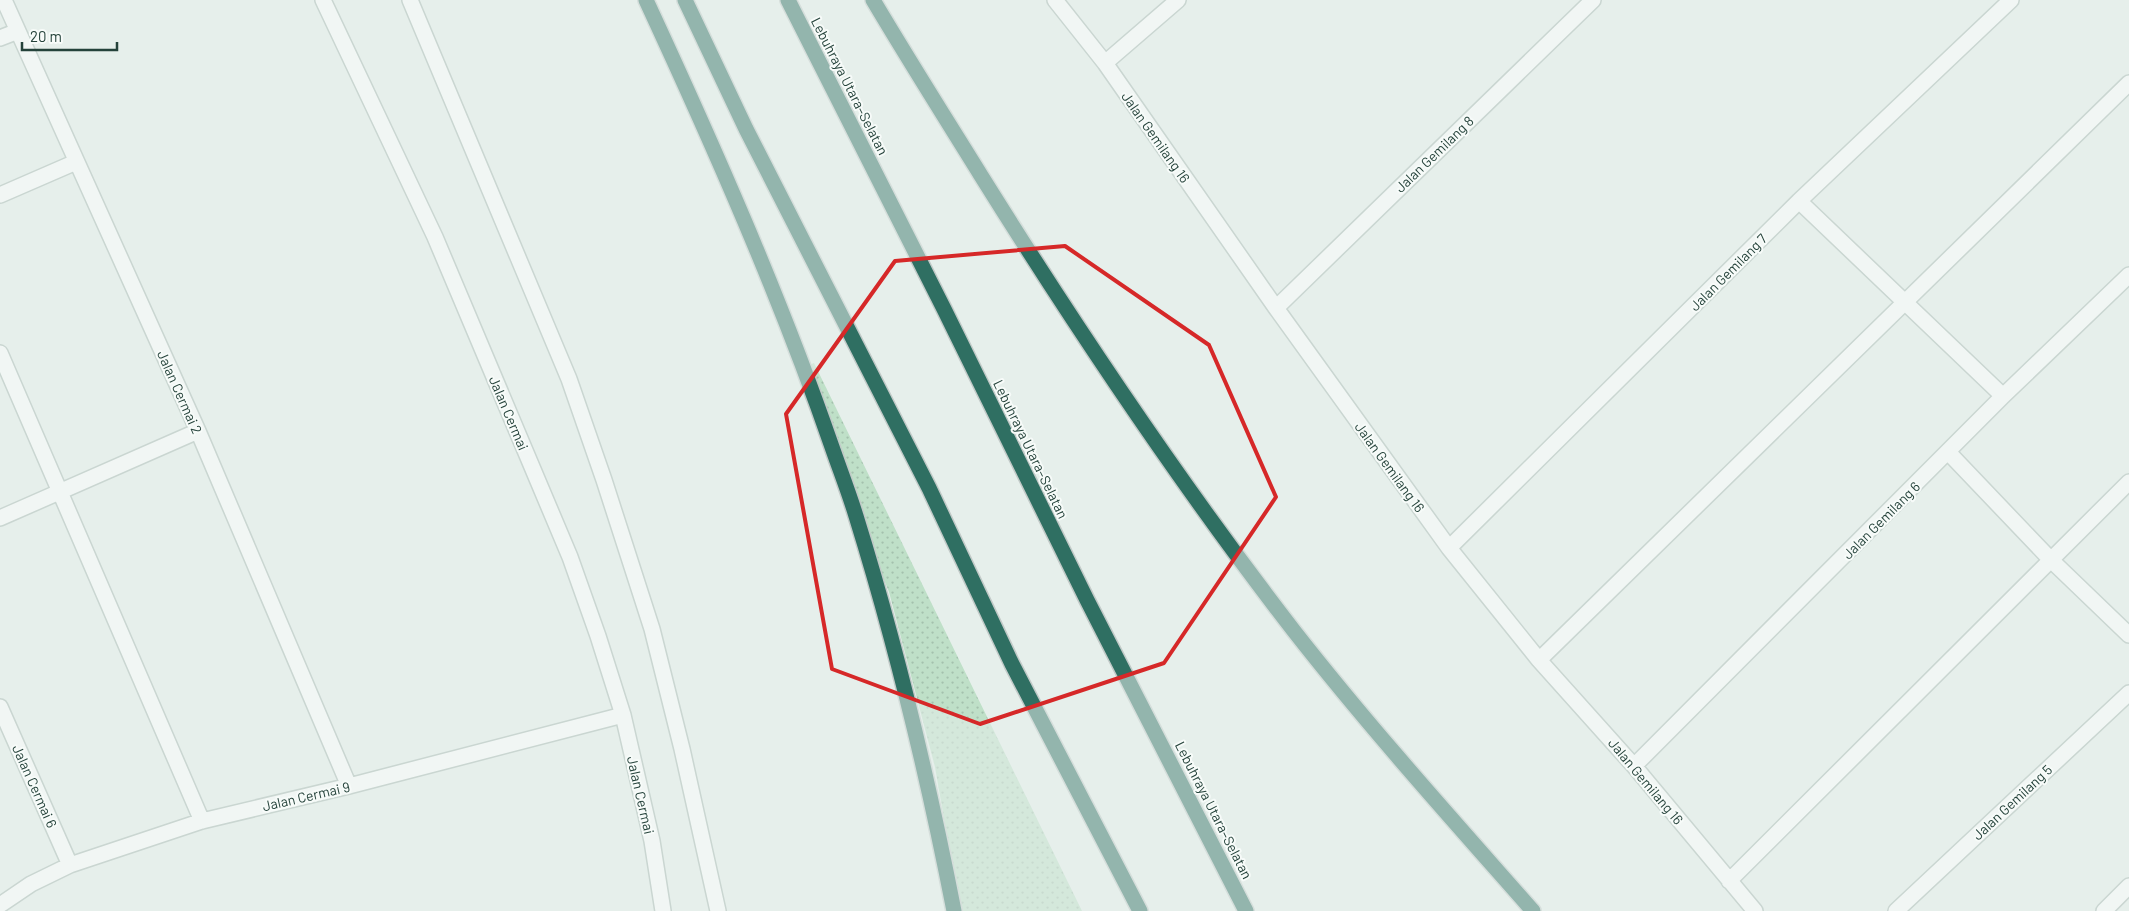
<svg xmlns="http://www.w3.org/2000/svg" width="2129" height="911" viewBox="0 0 2129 911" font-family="Barlow,sans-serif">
<defs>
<pattern id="grass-dots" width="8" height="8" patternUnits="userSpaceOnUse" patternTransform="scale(1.25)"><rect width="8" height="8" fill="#bfe0c8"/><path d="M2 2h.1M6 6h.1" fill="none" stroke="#a4c1ad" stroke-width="1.8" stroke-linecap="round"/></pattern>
</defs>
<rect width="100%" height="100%" fill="#e6efeb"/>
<path fill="url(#grass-dots)" d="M 814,363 L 1082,911 L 960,911 L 935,767 L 889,592 L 799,371 Z"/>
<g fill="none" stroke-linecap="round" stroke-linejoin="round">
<g stroke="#a8b8b2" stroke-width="18">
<path id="minor" d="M 4,0 L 198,431 L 349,786
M 323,0 L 435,237 L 570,557 L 598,636 L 623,715 L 652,841 L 663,911
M 410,0 L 569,379 L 604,480 L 652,629 L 682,749 L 718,911
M 1055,0 L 1105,63 L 1276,308 L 1449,548 L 1539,660 L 1634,766 L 1755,911
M 0,38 L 18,31
M 1105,63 L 1178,0
M 0,195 L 76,162
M 1799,201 L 2003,396
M 1276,308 L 1593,0
M 0,353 L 202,821
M 1948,452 L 2051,560 L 2129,635
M 0,518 L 198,431
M 1449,548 L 1799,201 L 2011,0
M 1539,660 L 2129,83
M 0,707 L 70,865
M 1634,766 L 2003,396 L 2129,275
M 1729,881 L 2129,482
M 0,905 L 31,884 L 70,865 L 202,821 L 349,786 L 623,715
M 1896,911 L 2129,693
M 2104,911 L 2129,886"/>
</g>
<g stroke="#c2cac8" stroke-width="18">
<path id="highway" d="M 646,0 C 714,147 779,294 832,447 C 840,470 849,493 856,516 C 896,645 928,778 954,911
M 685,0 L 746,129 L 929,488 L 1012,664 L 1140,911
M 788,0 L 944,309 L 1087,600 L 1246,911
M 873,0 C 908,59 944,116 980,174 C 1078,331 1181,485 1294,631 C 1370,728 1452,819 1533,911"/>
</g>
<use href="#minor" stroke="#fff" stroke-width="15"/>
<use href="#highway" stroke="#2f6f62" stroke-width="15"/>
</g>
<path d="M0 0H2129V911H0ZM 1065,246 L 1209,345 L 1276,497 L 1164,663 L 980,724 L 832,669 L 786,414 L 895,261 Z" fill="#e6efeb" fill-opacity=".55" fill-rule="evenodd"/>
<path fill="none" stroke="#d62828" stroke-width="4" stroke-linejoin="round" d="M 1065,246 L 1209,345 L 1276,497 L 1164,663 L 980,724 L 832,669 L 786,414 L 895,261 Z"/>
<g text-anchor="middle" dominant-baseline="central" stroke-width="4" stroke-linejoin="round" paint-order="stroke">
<g font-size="14" fill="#24423a" stroke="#f7fbf9">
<text transform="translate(850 86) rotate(63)">Lebuhraya Utara–Selatan</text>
<text transform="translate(1156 137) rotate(55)">Jalan Gemilang 16</text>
<text transform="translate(1434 154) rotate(-44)">Jalan Gemilang 8</text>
<text transform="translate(1728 272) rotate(-45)">Jalan Gemilang 7</text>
<text transform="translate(180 392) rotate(66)">Jalan Cermai 2</text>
<text transform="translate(509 413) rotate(67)">Jalan Cermai</text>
<text transform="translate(1031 449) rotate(64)">Lebuhraya Utara–Selatan</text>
<text transform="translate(1390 467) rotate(54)">Jalan Gemilang 16</text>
<text transform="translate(1881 520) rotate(-45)">Jalan Gemilang 6</text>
<text transform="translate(1646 781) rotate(50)">Jalan Gemilang 16</text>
<text transform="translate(35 786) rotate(66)">Jalan Cermai 6</text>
<text transform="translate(641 795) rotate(77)">Jalan Cermai</text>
<text transform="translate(306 796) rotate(-13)">Jalan Cermai 9</text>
<text transform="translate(2012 802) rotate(-43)">Jalan Gemilang 5</text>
<text transform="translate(1214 810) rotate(63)">Lebuhraya Utara–Selatan</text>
</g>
</g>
<path d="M22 42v8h95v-8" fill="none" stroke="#24423a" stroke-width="2.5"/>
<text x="30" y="42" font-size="15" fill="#24423a" stroke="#f7fbf9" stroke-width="4" paint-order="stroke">20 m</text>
</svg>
